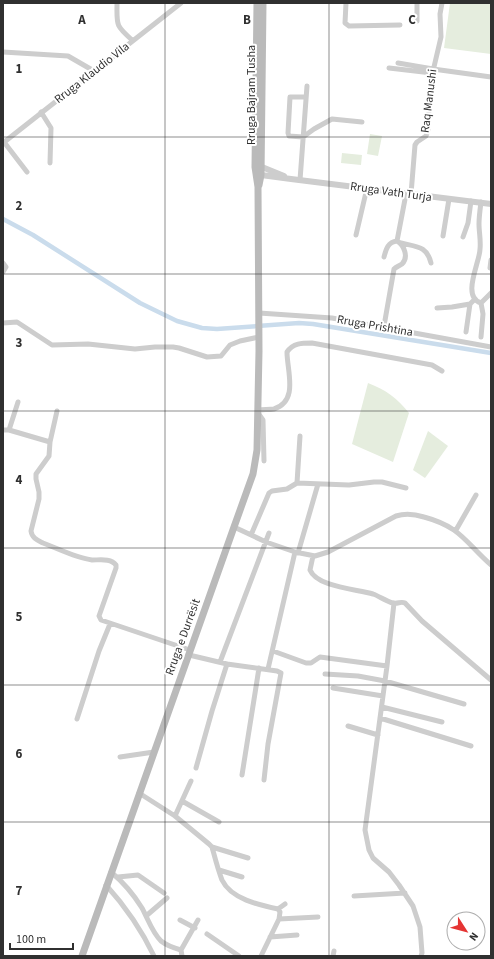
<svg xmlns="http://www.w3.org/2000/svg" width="494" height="959" viewBox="0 0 494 959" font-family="'Source Sans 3',sans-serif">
<rect width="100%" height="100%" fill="#fff"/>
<path fill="#e5edde" d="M 450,3 L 491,3 L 491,54 L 444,48 Z
M 370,134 L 382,136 L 378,156 L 367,154 Z
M 342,153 L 362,155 L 361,165 L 341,163 Z
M 368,383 C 386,390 397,398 409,413 L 393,462 L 352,444 Z
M 428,431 L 448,446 L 425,478 L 413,470 Z"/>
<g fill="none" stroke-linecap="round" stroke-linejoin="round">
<path stroke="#cadcec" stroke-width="4.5" d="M 3,219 L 33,235 L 140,303 L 177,321 L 202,328 L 217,329 L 299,323 L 313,324 L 491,353"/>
<path stroke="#cdcdcd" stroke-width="5" d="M 117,3 C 117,25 115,25 132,40
M 346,3 L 345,23 L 349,26 L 400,25
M 417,21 L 417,3
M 3,52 L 68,56 L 94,71
M 398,63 L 433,69 L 491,77
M 389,68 L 432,73
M 306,97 L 290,97 L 288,133 L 289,136 L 303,137 L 314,129 L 332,119 L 362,122
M 41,112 L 51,128 L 50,163
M 4,142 L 27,172
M 3,143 L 181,3
M 300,180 L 307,86
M 411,194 L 415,145 L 417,142 L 426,136 L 428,130 L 430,84 L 441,37 L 440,14 L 442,3
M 481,202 C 480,210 479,217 479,224 C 479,232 481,241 480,249 C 480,262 461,297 481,303
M 356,235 L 367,188
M 443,236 L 449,199
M 463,237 L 468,223 L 471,201
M 397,241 L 406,194
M 401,243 C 417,247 427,246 431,263
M 384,257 C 386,249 388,242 397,241 C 404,245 409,257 402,264 C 399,266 396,267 394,269 L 384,326
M 3,263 L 6,267 L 3,272
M 490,268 L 491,260
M 437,308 L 452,307 L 470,304
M 259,313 L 332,318 L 491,347
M 3,323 L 17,322 L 52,345 L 88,344 L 135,349 L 155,347 L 173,347 L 179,348 L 207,357 L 221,356 L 230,345 L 240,341 L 259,337
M 466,332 L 470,304 L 475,299
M 481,337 L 483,314 L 481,303 L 491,293
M 258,410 C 263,409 269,410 274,409 C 299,401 287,371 287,352 C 293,343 302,343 312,343 L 432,365 L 442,371
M 57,411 L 50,442 L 49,456 L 36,474 L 36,479 L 39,492 L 39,499 L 31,531 C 32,538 37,540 43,543 C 59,549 76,558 92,560 C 100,560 111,558 116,565 L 116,568 L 99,616 L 101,620 L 190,650
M 258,413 L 263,420 L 264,461
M 3,430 L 9,430 L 50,442
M 9,430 L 18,402
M 297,483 L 300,436
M 234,527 L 266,542 L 295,552 L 315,556 L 328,552 L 396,516 C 406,513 414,514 424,517 C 461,527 465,542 491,565
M 456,530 L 476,495
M 251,535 L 269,493 L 272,491 L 287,489 L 297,483 L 349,485 L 374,482 L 382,482 L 406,488
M 298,553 L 318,484
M 313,556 L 310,570 C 317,587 356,589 373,594 C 379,596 387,602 393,603 C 398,604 401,601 405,603 L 422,621 L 491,680
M 394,603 L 387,666 L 365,830 L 369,850 L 373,858 L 389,872 L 399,885 L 413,906 L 420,927 L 422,953 L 421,956
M 273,651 L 306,663 L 311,663 L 320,657 L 387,666
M 189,655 L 227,664 L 277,671 L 281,673 L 268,744 L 264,780
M 220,662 L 269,533
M 268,669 L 295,552
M 325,674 L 358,676 L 385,681 L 464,704
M 333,688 L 383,696
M 382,707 L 442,722
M 380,718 L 471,746
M 77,719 L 99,651 L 110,624
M 348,726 L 378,735
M 120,757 L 154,752
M 196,768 L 212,711 L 227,664
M 242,775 L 259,668
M 139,793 L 175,816 L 209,844 L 212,847 C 215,858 218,870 222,880 C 231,899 259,905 278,909 L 285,904
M 182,801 L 219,822
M 175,816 L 191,781
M 212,847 L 248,858
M 219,870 L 242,877
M 111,872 C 123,882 134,895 142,908 C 148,919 152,932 161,941 C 166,945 174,948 181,950
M 118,877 L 138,875 L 164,893
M 106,885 C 125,906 142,931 154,956
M 354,896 L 405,893
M 146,916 L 167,898
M 279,919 L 318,917
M 180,920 L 195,928
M 207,934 L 239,956
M 270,937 L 297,935
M 182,956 L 181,950 L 198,920
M 261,956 L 279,919 L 280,912 L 278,909
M 333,956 L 334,951"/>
<path stroke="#cdcdcd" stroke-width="6" d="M 257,167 L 262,167 L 284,176
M 257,173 L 261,175 L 291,179 L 491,204"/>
<path stroke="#bababa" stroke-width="7" d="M 259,185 L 261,175 L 263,3
M 82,956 L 234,527 L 253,474 L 257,450 L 259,351 L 258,187 L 255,167 L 257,3"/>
</g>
<path fill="none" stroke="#303030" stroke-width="1" stroke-opacity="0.55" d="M 165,3 L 165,956M 329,3 L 329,956M 3,137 L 491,137M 3,274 L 491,274M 3,411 L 491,411M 3,548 L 491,548M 3,685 L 491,685M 3,822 L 491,822"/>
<g text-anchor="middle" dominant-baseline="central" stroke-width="4" stroke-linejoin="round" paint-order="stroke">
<g font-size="12" fill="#303030" stroke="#fff">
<text transform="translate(92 73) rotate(-38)">Rruga Klaudio Vila</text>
<text transform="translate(251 95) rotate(-90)">Rruga Bajram Tusha</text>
<text transform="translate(429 101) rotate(-83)">Raq Manushi</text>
<text transform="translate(391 192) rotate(8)">Rruga Vath Turja</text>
<text transform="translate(375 326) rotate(10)">Rruga Prishtina</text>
<text transform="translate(183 637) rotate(-70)">Rruga e Durrësit</text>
</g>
</g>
<g font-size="13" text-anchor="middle" font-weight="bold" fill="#303030" stroke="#fff" stroke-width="4" stroke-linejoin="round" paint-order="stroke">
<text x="82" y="24">A</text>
<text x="247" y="24">B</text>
<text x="412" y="24">C</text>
<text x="19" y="73">1</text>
<text x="19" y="210">2</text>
<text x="19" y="347">3</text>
<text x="19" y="484">4</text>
<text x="19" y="621">5</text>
<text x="19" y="758">6</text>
<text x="19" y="895">7</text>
</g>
<rect width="494" height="959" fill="none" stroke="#303030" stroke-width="8"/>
<g transform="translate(466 931) rotate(126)"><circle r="19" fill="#ffffff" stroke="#acacac"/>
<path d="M0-3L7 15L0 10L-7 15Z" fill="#e53433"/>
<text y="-6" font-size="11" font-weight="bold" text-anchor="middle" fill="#303030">N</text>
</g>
<path d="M10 943v6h63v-6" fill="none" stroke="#303030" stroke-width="2"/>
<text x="16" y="943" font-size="12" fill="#303030" stroke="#ffffff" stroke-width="3" paint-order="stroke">100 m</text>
</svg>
